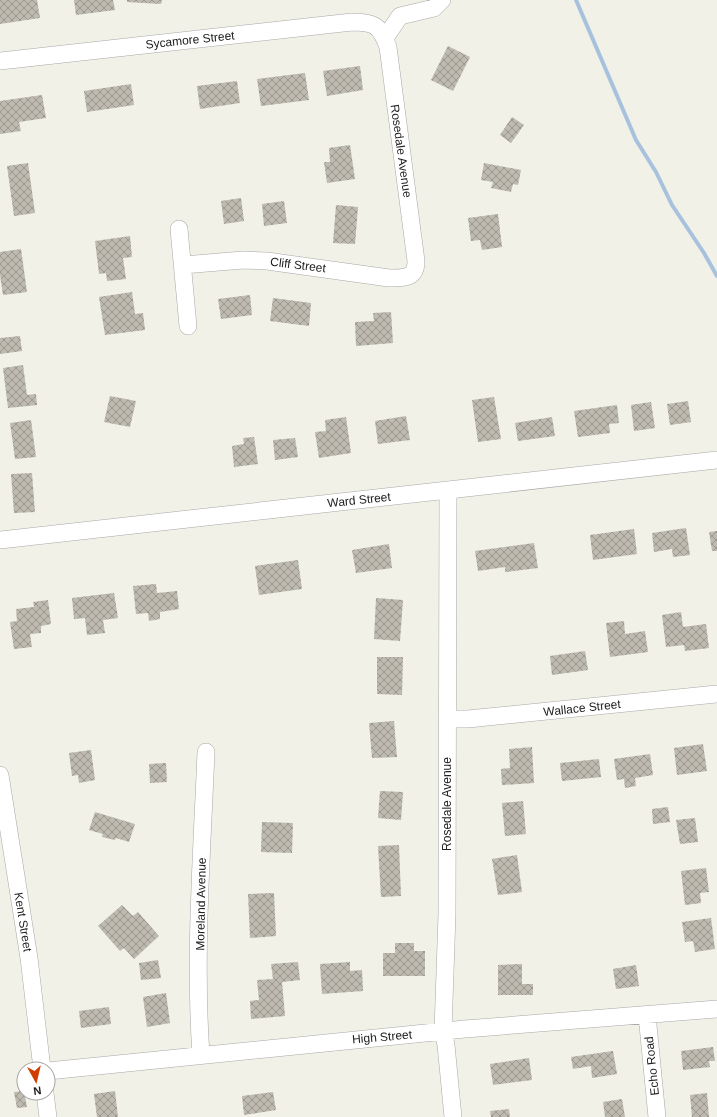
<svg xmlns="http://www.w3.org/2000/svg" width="717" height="1117" viewBox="0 0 717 1117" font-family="Helvetica,sans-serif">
<defs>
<pattern id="building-cross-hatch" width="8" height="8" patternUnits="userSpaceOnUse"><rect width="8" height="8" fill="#bebab0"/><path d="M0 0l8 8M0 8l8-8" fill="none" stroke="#9a978f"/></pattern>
</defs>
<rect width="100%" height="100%" fill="#f1f1e7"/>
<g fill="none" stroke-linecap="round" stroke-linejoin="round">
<path stroke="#a8c2de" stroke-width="4" d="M 576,0 L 636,140 L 656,172 L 672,205 L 704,253 L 717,276"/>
</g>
<path fill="url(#building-cross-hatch)" d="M 0,0 L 37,0 L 40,18 L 0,24 Z
M 74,0 L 113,0 L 115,10 L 76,15 Z
M 127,0 L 162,0 L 161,4 L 127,2 Z
M 448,46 L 470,57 L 453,91 L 431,80 Z
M 360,66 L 363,90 L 327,96 L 323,71 Z
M 305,73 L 309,100 L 261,106 L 257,79 Z
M 237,81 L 240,103 L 200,109 L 197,86 Z
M 131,84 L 134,105 L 87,112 L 84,91 Z
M 42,95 L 46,118 L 19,122 L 21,131 L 0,134 L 0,101 Z
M 512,117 L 524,125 L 511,143 L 500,135 Z
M 350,145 L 355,179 L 327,183 L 324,162 L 330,162 L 329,148 Z
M 28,163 L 35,213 L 14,216 L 7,166 Z
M 484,163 L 521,170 L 518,185 L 513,184 L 511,192 L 491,188 L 493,182 L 481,180 Z
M 241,198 L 244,221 L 224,224 L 221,201 Z
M 284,201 L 287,223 L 264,226 L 262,204 Z
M 336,205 L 358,207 L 355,244 L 333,243 Z
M 498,214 L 502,247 L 482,250 L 480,240 L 471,241 L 468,218 Z
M 130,236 L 132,257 L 123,258 L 126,279 L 107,281 L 106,273 L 99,274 L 95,241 Z
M 21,249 L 27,292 L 3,295 L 0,275 L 0,252 Z
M 132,292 L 135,314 L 143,313 L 145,330 L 105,335 L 99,297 Z
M 250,295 L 252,315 L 221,319 L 218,299 Z
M 273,298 L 311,303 L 309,326 L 270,321 Z
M 391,312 L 393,343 L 356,346 L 355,322 L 374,321 L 373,313 Z
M 20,336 L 22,351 L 0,354 L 0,338 Z
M 23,365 L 27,395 L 36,394 L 37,405 L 8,408 L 3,368 Z
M 110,396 L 136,401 L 130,427 L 104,422 Z
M 494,397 L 501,439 L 478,442 L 472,400 Z
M 688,401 L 691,422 L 670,425 L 667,404 Z
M 651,402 L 655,428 L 634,431 L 631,405 Z
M 617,405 L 619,423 L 609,424 L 610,433 L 578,437 L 574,411 Z
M 406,416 L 410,440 L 378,444 L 375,421 Z
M 346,417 L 351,453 L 319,458 L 315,432 L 326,431 L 325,420 Z
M 552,417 L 555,436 L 518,441 L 515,423 Z
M 31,420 L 36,457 L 15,459 L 10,423 Z
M 254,437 L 258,464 L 234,467 L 232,446 L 244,444 L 243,438 Z
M 295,438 L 298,457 L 275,460 L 273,440 Z
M 32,473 L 35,512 L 14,513 L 11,474 Z
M 686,528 L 690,555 L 673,557 L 672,549 L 654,552 L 652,533 Z
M 634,529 L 637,554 L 593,560 L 590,535 Z
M 717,531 L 717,551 L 712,551 L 709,532 Z
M 534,543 L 538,568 L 505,572 L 505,567 L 478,571 L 475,551 Z
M 389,544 L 392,568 L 356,573 L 352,550 Z
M 298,560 L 302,589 L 259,595 L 255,566 Z
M 156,584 L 157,593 L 177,591 L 179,609 L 160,612 L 160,619 L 149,621 L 148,613 L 136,614 L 133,586 Z
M 114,593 L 118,618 L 103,620 L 105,633 L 87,635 L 85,618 L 74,619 L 72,598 Z
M 376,598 L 403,600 L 400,641 L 374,639 Z
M 48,600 L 51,624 L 41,626 L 41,633 L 30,634 L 32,647 L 14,649 L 10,622 L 17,621 L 16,609 L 34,607 L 33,602 Z
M 681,612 L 683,627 L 706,624 L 709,648 L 685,651 L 684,645 L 666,647 L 662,615 Z
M 624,621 L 625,634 L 645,631 L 648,652 L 610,657 L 606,623 Z
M 585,651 L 588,670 L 552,675 L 550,656 Z
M 377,657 L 403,657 L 402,695 L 377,694 Z
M 394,721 L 397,757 L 372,758 L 369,723 Z
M 703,744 L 707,771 L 677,775 L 674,748 Z
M 532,747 L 534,783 L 502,785 L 501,769 L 510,768 L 509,749 Z
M 91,750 L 95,780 L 79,783 L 78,775 L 72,776 L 69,753 Z
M 650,754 L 653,775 L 635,778 L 636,786 L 625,788 L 624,779 L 617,780 L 614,759 Z
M 599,759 L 601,777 L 562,781 L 560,763 Z
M 166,763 L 167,782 L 150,783 L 149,764 Z
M 380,791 L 403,792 L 401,820 L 378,818 Z
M 523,801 L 526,834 L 505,836 L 502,803 Z
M 668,807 L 670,822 L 653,824 L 652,809 Z
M 95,812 L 135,824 L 129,842 L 116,838 L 115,840 L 102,837 L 103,834 L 89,830 Z
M 695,818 L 698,842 L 680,844 L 676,820 Z
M 262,822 L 293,823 L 292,853 L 261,852 Z
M 399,845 L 401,896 L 381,897 L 378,846 Z
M 517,855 L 522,892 L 498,895 L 492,859 Z
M 706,868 L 709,892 L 700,893 L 701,903 L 685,905 L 681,871 Z
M 274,893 L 276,936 L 250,938 L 248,894 Z
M 122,905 L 133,916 L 138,912 L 159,936 L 134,959 L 124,948 L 120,951 L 98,926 Z
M 711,918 L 715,949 L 695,952 L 693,941 L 685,942 L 682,922 Z
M 395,943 L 414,943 L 414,951 L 425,951 L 425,976 L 383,976 L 383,953 L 395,953 Z
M 158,960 L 161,978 L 141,980 L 139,963 Z
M 298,962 L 300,980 L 282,982 L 285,1016 L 251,1019 L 250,1001 L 259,1000 L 257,980 L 273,979 L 271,964 Z
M 350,962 L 350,971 L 362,970 L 363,991 L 322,994 L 320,964 Z
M 522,964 L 522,984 L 533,984 L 533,995 L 498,995 L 498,965 Z
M 636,965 L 639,986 L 616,989 L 613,969 Z
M 166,993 L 170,1023 L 147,1027 L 143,997 Z
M 109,1007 L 111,1024 L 81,1028 L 79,1011 Z
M 713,1047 L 715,1061 L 709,1061 L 710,1067 L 683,1070 L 681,1051 Z
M 613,1051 L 617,1074 L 592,1078 L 591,1066 L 573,1069 L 571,1057 Z
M 529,1058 L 532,1080 L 493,1085 L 490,1064 Z
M 24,1091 L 27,1107 L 17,1108 L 14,1092 Z
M 115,1091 L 118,1117 L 97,1117 L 94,1094 Z
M 273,1092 L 276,1110 L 244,1115 L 242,1096 Z
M 707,1093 L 709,1117 L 692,1117 L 690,1095 Z
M 622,1099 L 625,1117 L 605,1117 L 603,1102 Z
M 509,1109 L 510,1117 L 491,1117 L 490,1111 Z"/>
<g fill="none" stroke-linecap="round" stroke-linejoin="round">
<g stroke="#a8a8a8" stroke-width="18">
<path id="minor" d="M 385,38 L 400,16 L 434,8 L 442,0
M 0,61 L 352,22 C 374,22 380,25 388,47 L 416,261 C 416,279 404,278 389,278 L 267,261 L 243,260 L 183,265
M 179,229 L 188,326
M 448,490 L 447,914 L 443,1031 L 446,1045 L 453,1117
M 0,540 L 717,460
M 447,719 L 468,719 L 717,694
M 0,775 L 29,958 L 42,1069
M 647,1015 L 657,1117
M 201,1055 C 194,956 202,852 206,752
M 48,1071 L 465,1029 L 717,1009
M 45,1093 L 48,1117"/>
</g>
<use href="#minor" stroke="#fff" stroke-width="17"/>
</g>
<g text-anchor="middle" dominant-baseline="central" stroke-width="3" stroke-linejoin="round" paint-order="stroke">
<g font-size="12" fill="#212121" stroke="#fff">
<text transform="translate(190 40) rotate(-6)">Sycamore Street</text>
<text transform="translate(401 151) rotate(82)">Rosedale Avenue</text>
<text transform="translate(298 265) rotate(7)">Cliff Street</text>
<text transform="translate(359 500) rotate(-6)">Ward Street</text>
<text transform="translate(582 708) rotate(-6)">Wallace Street</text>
<text transform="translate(447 804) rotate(-90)">Rosedale Avenue</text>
<text transform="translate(201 904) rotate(-89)">Moreland Avenue</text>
<text transform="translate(23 922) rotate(81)">Kent Street</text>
<text transform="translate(382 1037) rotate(-5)">High Street</text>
<text transform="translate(652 1066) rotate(-96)">Echo Road</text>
</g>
</g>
<g transform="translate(36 1081) rotate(172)"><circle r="19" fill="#ffffff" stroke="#a6a6a6"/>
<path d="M0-3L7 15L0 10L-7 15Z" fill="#d13d00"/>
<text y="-6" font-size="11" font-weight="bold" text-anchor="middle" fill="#212121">N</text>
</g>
</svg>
